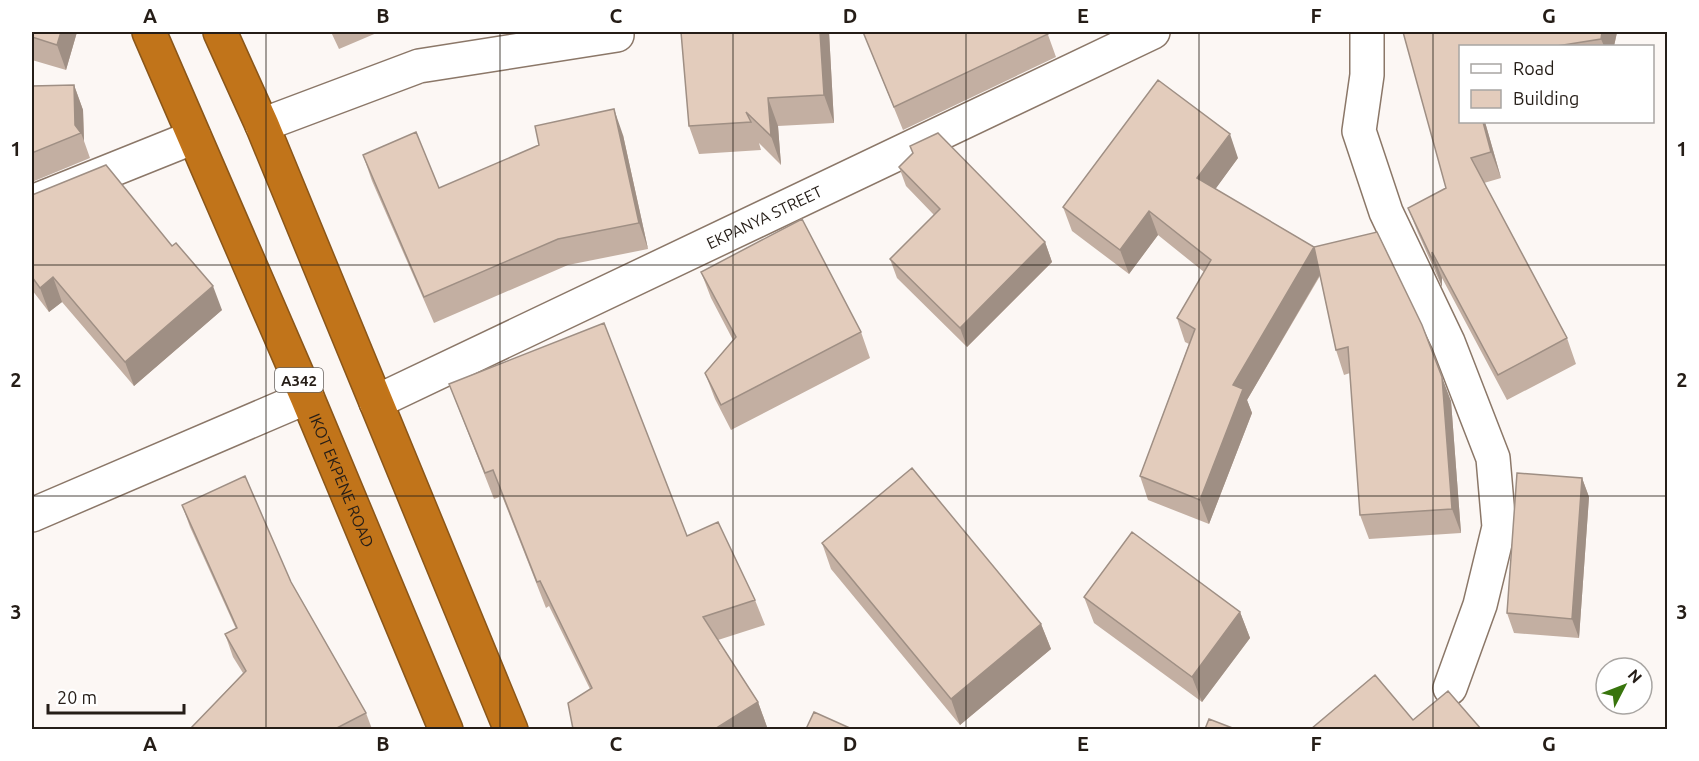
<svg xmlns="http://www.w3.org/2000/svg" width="1699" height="761" viewBox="0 0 1699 761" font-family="Ubuntu,sans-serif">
<rect width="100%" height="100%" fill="#fcf7f4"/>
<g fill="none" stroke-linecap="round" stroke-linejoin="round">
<g stroke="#8b7768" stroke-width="36">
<g id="street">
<path d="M 1367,32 L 1367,75 L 1359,131 L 1386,212 L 1448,342 L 1493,458 L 1499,527 L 1480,605 L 1450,688"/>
<path d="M 262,125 L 419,66 L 617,35"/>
<path d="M 32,202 L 194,137"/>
<path id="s1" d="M 376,402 L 1153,32"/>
<path d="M 32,515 L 307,397"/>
</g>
</g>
<g stroke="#8a5619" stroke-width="36">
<g id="highway">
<path id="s2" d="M 149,32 L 307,397 L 446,730"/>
<path d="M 220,32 L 262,125 L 511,730"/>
</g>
</g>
<use href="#street" stroke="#fff" stroke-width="33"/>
<use href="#highway" stroke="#c1741a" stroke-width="33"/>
</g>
<path fill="#c3afa2" d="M 32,32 L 77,32 L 66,70 L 32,60 Z
M 331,32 L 379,32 L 339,49 Z
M 681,32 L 829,32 L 834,123 L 778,126 L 781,165 L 759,143 L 761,150 L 699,154 L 689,126 Z
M 863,32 L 1047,32 L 1056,57 L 903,130 Z
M 1403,32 L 1623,32 L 1617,33 L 1614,46 L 1461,46 L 1485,122 L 1501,178 L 1484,183 L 1567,338 L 1576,364 L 1507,400 L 1442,278 L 1442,287 L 1418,233 L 1408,208 L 1446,188 Z
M 74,85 L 83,110 L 84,141 L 90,158 L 32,182 L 32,86 Z
M 623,135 L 648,249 L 568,265 L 434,323 L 372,181 L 363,155 L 439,188 Z
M 1238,158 L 1215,189 L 1314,247 L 1451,401 L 1461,533 L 1369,539 L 1360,515 L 1350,373 L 1344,375 L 1336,350 L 1320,276 L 1247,400 L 1252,413 L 1209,524 L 1148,500 L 1140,476 L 1189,344 L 1185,342 L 1177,318 L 1204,272 L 1158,235 L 1129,274 L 1072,231 L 1063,207 Z
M 899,167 L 1045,242 L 1052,262 L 967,347 L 897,278 L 890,259 L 934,215 L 906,186 Z
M 32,195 L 222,310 L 134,386 L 62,302 L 49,312 L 32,290 Z
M 701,272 L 861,332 L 870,358 L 731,430 L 715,399 L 705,373 L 733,340 L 711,298 Z
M 449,384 L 687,536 L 755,600 L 765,625 L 718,640 L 758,702 L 767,727 L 590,689 L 549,606 L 546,608 L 502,496 L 494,499 Z
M 1582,478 L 1589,497 L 1579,638 L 1514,633 L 1507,613 Z
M 182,505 L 291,582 L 366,713 L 372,729 L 190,729 L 243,673 L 233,657 L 225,634 L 236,629 L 190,527 Z
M 822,543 L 1041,624 L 1051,649 L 960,725 L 831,569 Z
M 1084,597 L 1240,612 L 1250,638 L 1202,702 L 1094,623 Z"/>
<path fill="#9f8f84" d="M 61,32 L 77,32 L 66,70 L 57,45 Z
M 820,32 L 829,32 L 834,123 L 824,95 Z
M 1602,32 L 1617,32 L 1614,46 L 1604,46 L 1601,39 Z
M 74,85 L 83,110 L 84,141 L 81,133 L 75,125 Z
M 768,98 L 778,126 L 781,165 L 771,136 Z
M 614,109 L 623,135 L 648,249 L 639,223 Z
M 1483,122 L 1485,122 L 1501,178 L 1491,152 Z
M 1230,134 L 1238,158 L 1206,202 L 1197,178 Z
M 1149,211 L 1158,235 L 1129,274 L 1120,250 Z
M 1045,242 L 1052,262 L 967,347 L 960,328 Z
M 1314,247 L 1322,271 L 1247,400 L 1252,413 L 1209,524 L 1200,500 L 1233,385 Z
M 1432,252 L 1442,278 L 1442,287 L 1433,261 Z
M 53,277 L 62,302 L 49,312 L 40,288 Z
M 213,286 L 222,310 L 134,386 L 125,362 Z
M 1442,377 L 1451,401 L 1461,533 L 1452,509 Z
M 1582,478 L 1589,497 L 1579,638 L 1572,619 Z
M 1240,612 L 1250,638 L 1202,702 L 1192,677 Z
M 1041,624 L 1051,649 L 960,725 L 951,699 Z
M 758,702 L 767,727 L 764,729 L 715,729 Z"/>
<path fill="#e3ccbc" stroke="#9f8f84" stroke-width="1.5" d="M 32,32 L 61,32 L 57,45 L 32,37 Z
M 681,32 L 820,32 L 824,95 L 768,98 L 771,136 L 746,112 L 751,122 L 689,126 Z
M 863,32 L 1047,32 L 1048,34 L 894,107 Z
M 1403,32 L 1602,32 L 1601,39 L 1557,46 L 1461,46 L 1461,122 L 1483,122 L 1491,152 L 1471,158 L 1567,338 L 1498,375 L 1432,252 L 1433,261 L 1408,208 L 1446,188 Z
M 1158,80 L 1230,134 L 1197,178 L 1314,247 L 1233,385 L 1243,389 L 1200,500 L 1140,476 L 1195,329 L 1177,318 L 1211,260 L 1149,211 L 1120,250 L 1063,207 Z
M 74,85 L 75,125 L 81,133 L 32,153 L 32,86 Z
M 614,109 L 639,223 L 558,239 L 424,297 L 363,155 L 416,132 L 439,188 L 539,145 L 535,126 Z
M 938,133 L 1045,242 L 960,328 L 890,259 L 940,209 L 899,167 L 913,153 L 910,146 Z
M 106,165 L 172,246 L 176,243 L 213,286 L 125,362 L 53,277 L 40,288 L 32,277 L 32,195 Z
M 802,219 L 861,332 L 721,405 L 705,373 L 736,337 L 701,272 Z
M 1377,232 L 1422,325 L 1442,377 L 1452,509 L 1360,515 L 1348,347 L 1336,350 L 1314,247 Z
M 604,323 L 687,536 L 718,522 L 755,600 L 703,617 L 758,702 L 715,729 L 573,729 L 568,703 L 592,688 L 540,581 L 537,582 L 493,470 L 485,473 L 449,384 Z
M 912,468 L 1041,624 L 951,699 L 822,543 Z
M 1517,473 L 1582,478 L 1572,619 L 1507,613 Z
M 245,476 L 291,582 L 366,713 L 335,729 L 190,729 L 246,671 L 225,634 L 237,628 L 182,505 Z
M 1132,532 L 1240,612 L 1192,677 L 1084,597 Z
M 1375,675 L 1413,720 L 1448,691 L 1481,729 L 1311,729 Z
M 814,712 L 852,729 L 806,729 Z
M 1209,719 L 1235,729 L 1205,729 Z"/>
<path fill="none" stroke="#251d17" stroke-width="1.5" stroke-opacity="0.55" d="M 266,32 L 266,730M 500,32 L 500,730M 733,32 L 733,730M 966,32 L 966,730M 1199,32 L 1199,730M 1433,32 L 1433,730M 32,265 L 1668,265M 32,496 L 1668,496"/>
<g text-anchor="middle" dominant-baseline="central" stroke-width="4.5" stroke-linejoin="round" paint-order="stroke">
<rect fill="#fff" stroke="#66615d" stroke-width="1.5" x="275" y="368" width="48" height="24" rx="4.5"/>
<g font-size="15" font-weight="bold" fill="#251d17">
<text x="299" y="380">A342</text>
</g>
<g font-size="16" fill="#251d17" stroke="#fff">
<text stroke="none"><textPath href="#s1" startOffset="430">EKPANYA STREET</textPath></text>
<text stroke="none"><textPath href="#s2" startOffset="488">IKOT EKPENE ROAD</textPath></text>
</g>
</g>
<rect width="1699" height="761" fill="none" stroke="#ffffff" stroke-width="66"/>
<rect x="1459" y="45" width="195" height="78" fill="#ffffff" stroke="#a8a5a2" stroke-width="1.5"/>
<rect x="1471" y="64" width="30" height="9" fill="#ffffff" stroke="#a8a5a2" stroke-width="1.5"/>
<text x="1513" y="75" font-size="18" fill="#251d17">Road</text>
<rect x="1471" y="90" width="30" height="18" fill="#e3ccbc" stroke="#a8a5a2" stroke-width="1.5"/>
<text x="1513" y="105" font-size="18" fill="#251d17">Building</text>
<g transform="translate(1624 686) rotate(48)"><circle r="28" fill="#ffffff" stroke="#a8a5a2" stroke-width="1.5"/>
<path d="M0-4.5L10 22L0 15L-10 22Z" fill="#38750d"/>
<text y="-9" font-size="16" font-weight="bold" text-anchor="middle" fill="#251d17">N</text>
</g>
<path d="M48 704v9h136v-9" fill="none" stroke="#251d17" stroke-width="3"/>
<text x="57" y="704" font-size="18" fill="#251d17" stroke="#ffffff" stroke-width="4.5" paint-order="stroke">20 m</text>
<rect x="33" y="33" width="1633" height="695" fill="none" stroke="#251d17" stroke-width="2"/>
<g font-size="20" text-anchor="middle" font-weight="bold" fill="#251d17">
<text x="150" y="23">A</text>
<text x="383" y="23">B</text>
<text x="616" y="23">C</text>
<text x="850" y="23">D</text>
<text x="1083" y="23">E</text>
<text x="1316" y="23">F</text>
<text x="1549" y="23">G</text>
<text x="16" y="156">1</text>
<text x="1682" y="156">1</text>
<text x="16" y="387">2</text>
<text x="1682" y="387">2</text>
<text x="16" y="619">3</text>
<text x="1682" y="619">3</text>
<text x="150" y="751">A</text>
<text x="383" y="751">B</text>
<text x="616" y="751">C</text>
<text x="850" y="751">D</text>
<text x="1083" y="751">E</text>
<text x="1316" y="751">F</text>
<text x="1549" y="751">G</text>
</g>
</svg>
